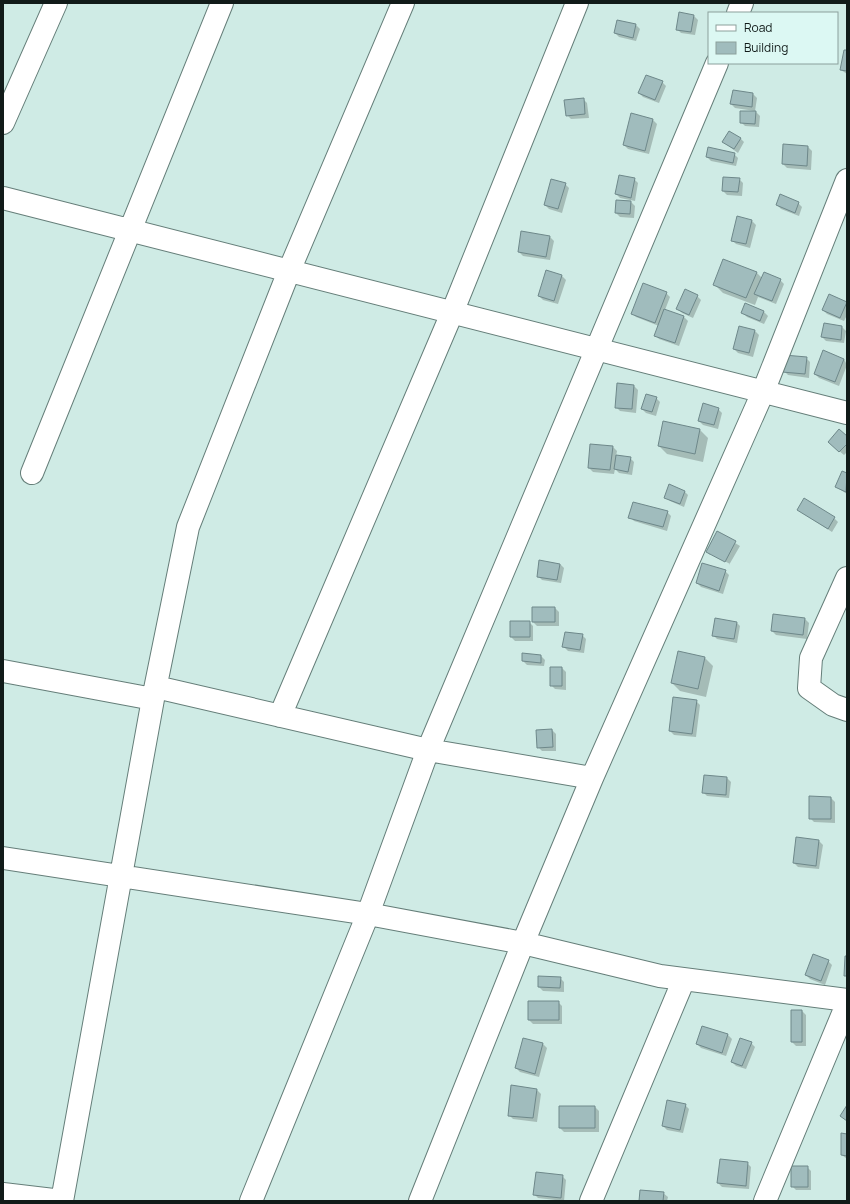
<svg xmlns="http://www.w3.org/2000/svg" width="850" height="1204" viewBox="0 0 850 1204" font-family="Manrope,sans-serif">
<rect width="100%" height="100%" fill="#cfebe5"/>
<path fill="#0003" d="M 694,16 L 698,20 L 695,35 L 681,33 L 677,29 Z
M 618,21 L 636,25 L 640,29 L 636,41 L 619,37 L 615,33 Z
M 847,51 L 847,74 L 841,70 Z
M 662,82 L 666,86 L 659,103 L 643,97 L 639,93 Z
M 753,94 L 757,98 L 755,111 L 735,108 L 731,104 Z
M 583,99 L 587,103 L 589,118 L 571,119 L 567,115 Z
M 756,112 L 760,116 L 759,127 L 745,126 L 741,122 Z
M 632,115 L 653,120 L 657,124 L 649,154 L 628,149 L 624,145 Z
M 740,138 L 744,142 L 738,153 L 723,142 Z
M 808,147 L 812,151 L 811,170 L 787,168 L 783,164 Z
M 734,154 L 738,158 L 736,166 L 711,161 L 707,157 Z
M 634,179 L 638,183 L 635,201 L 620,198 L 616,194 Z
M 739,179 L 743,183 L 742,196 L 727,195 L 723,191 Z
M 565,184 L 569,188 L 562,213 L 549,209 L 545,205 Z
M 631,202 L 635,206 L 634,218 L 620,217 L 616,213 Z
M 798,203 L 802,207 L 799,216 L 781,209 L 777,205 Z
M 738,217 L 752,221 L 756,225 L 750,248 L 736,244 L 732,240 Z
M 550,237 L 554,241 L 550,260 L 523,256 L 519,252 Z
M 547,271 L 562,276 L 566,280 L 558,304 L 543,300 L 539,296 Z
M 756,272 L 762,278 L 780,280 L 784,284 L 776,304 L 758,297 L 755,305 L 723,293 L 714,284 Z
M 666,293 L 670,297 L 665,310 L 684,317 L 688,321 L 679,346 L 659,339 L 655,335 L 659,326 L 636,317 L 632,313 Z
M 697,296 L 701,300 L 693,318 L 682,313 L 678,309 Z
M 829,296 L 847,304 L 847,315 L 844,321 L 827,314 L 823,310 Z
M 746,305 L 764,312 L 768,316 L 764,324 L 747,317 L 743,313 Z
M 842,327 L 846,331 L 844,343 L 826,341 L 822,337 Z
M 755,331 L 759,335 L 753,357 L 738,353 L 734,349 Z
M 806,358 L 810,362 L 809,378 L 788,375 L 784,371 Z
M 844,359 L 847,365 L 839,386 L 819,378 L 815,374 Z
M 618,384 L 634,386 L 638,390 L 636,413 L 620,411 L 616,407 Z
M 656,398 L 660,402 L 656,416 L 646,413 L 642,409 Z
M 718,409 L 722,413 L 718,429 L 703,425 L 699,421 Z
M 664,422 L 700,430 L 708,438 L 703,462 L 667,454 L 659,446 Z
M 847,438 L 847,452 L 844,455 L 833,446 Z
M 613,447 L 617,451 L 616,456 L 630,458 L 634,462 L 632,475 L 619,473 L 615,469 L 614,474 L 593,472 L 589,468 Z
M 843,472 L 847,474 L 847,494 L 836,487 Z
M 684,491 L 688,495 L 684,507 L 670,501 L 666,497 Z
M 798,510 L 834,518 L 838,522 L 832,532 Z
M 667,512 L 671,516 L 667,531 L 634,521 L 630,517 Z
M 717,532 L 740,546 L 729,565 L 730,564 L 710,553 L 710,555 L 707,552 Z
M 560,564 L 564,568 L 561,583 L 542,580 L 538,576 Z
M 725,571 L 729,575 L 723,594 L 701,587 L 697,583 Z
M 555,608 L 559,612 L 559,626 L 537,626 L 533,622 Z
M 805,619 L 809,623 L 807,639 L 776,635 L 772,631 Z
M 529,622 L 533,626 L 533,641 L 515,641 L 511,637 Z
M 736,622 L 740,626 L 737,643 L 717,639 L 713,635 Z
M 582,635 L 586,639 L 584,653 L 568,651 L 564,647 Z
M 679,652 L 705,658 L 713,666 L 706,697 L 680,691 L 672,683 Z
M 541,656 L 545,660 L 544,666 L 527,665 L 523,661 Z
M 551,668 L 562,668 L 566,672 L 566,690 L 555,689 L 551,685 Z
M 696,701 L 700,705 L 696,737 L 674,735 L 670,731 Z
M 552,730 L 556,734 L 556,751 L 542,751 L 538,747 Z
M 727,778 L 731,782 L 729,798 L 707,796 L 703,792 Z
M 831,798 L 835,802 L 835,823 L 814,822 L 810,818 Z
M 797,838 L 819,841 L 823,845 L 819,869 L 798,867 L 794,863 Z
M 828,961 L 832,965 L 825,985 L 810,979 L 806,975 Z
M 539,977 L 560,978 L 564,982 L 564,992 L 543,991 L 539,987 Z
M 558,1002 L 562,1006 L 562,1024 L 533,1024 L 529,1020 Z
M 802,1011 L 806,1015 L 806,1046 L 796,1046 L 792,1042 Z
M 728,1035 L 732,1039 L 726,1056 L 701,1048 L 697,1044 Z
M 751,1043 L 755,1047 L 746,1069 L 736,1066 L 732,1062 Z
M 543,1044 L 547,1048 L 539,1077 L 520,1072 L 516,1068 Z
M 537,1090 L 541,1094 L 537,1122 L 513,1119 L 509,1115 Z
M 685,1105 L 689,1109 L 683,1133 L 667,1130 L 663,1126 Z
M 595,1107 L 599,1111 L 599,1132 L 564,1132 L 560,1128 Z
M 847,1135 L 847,1159 L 842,1155 Z
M 747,1163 L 751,1167 L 749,1189 L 722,1187 L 718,1183 Z
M 807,1167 L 811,1171 L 811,1190 L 796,1190 L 792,1186 Z
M 562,1176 L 566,1180 L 564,1201 L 538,1198 L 534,1194 Z
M 663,1193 L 668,1197 L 667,1201 L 640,1201 Z"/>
<path fill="#a0bcbd" stroke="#6e888a" d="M 679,12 L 694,15 L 691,32 L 676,30 Z
M 617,20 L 636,24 L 633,38 L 614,33 Z
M 844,50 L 847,50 L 847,71 L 840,70 Z
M 646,75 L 663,81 L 655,100 L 638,93 Z
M 733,90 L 753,93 L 752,107 L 730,104 Z
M 584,98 L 585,114 L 566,116 L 564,100 Z
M 740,111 L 756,111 L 755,124 L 740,123 Z
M 631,113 L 653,119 L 645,151 L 623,145 Z
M 729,131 L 741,138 L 734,149 L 722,142 Z
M 783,144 L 808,146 L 807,166 L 782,164 Z
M 708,147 L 735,153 L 733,163 L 706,157 Z
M 619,175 L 635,178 L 631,198 L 615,194 Z
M 723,177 L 740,178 L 738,192 L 722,191 Z
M 551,179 L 566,183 L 558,209 L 544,205 Z
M 780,194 L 799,202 L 795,213 L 776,205 Z
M 616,200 L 631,201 L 630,214 L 615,213 Z
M 737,216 L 752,220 L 746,244 L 731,241 Z
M 521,231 L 550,236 L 546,257 L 518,252 Z
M 723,259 L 757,272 L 746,298 L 713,285 Z
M 546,270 L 562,275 L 554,301 L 538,296 Z
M 764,272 L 781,279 L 772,301 L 754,294 Z
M 643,283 L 667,292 L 655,323 L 631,314 Z
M 685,289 L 698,295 L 689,315 L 676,309 Z
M 829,294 L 847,302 L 840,318 L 822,310 Z
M 745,303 L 764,311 L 760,321 L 741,313 Z
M 664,309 L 684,316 L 675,343 L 654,336 Z
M 824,323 L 842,326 L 841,340 L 821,337 Z
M 739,326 L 755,330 L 749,353 L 733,349 Z
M 823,350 L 844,359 L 835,382 L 814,374 Z
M 784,355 L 807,357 L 805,374 L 782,372 Z
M 617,383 L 634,385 L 632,409 L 615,408 Z
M 646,394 L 657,397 L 652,412 L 641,409 Z
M 703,403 L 719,408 L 714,425 L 698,421 Z
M 663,421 L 700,429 L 695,454 L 658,446 Z
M 839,429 L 847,436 L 847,444 L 839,452 L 828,442 Z
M 590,444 L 613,446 L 610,470 L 588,468 Z
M 616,455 L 631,457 L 628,472 L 614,469 Z
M 842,471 L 847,473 L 846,492 L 835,487 Z
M 669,484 L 685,491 L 680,504 L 664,498 Z
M 804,498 L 835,517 L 828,529 L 797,510 Z
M 633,502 L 668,511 L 663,527 L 628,518 Z
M 717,531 L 736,541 L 725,562 L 706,552 Z
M 539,560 L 560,564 L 557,580 L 537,577 Z
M 702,563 L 726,570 L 719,591 L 696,583 Z
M 532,607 L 555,607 L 555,622 L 532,622 Z
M 773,614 L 805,618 L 803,635 L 771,631 Z
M 715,618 L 737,622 L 734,639 L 712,636 Z
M 510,621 L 530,621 L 530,637 L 510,637 Z
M 565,632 L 583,634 L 580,650 L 562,647 Z
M 678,651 L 705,657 L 698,689 L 671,683 Z
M 522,653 L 541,655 L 541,663 L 522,661 Z
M 550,667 L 562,667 L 562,686 L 550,686 Z
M 673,697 L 697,700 L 692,734 L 669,731 Z
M 552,729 L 553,747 L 537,748 L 536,730 Z
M 704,775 L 727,777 L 726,795 L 702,793 Z
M 809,796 L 831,797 L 831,819 L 809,819 Z
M 796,837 L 819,840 L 816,866 L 793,863 Z
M 813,954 L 829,960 L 821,981 L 805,975 Z
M 845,956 L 847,956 L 847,976 L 844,976 Z
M 538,976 L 561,977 L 560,988 L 538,987 Z
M 528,1001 L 559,1001 L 559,1020 L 528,1020 Z
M 791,1010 L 802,1010 L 802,1042 L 791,1042 Z
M 702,1026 L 728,1034 L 722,1053 L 696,1044 Z
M 523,1038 L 543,1043 L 535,1074 L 515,1068 Z
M 740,1038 L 752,1042 L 742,1066 L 731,1062 Z
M 511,1085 L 537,1089 L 533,1118 L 508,1116 Z
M 667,1100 L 686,1104 L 680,1130 L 662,1126 Z
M 847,1105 L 847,1121 L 840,1116 Z
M 559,1106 L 595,1106 L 595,1128 L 559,1128 Z
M 841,1133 L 847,1134 L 847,1156 L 841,1155 Z
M 720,1159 L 748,1162 L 746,1186 L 717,1183 Z
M 791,1166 L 808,1166 L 808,1187 L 791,1187 Z
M 536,1172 L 563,1175 L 561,1198 L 533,1195 Z
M 640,1190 L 664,1192 L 663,1201 L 639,1201 Z"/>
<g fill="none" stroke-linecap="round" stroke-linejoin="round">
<g stroke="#657e79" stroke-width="24">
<path id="minor" d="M 738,13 L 742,3
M 3,123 L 56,3
M 3,198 L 847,413
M 32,473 L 222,3
M 847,578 L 811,658 L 809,688 L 833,705 L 847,710
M 3,671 L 153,699
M 156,687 L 428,750 L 592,778
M 280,716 L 452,313 L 577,3
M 3,858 L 368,914 L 523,943 L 660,976 L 847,1000
M 3,1194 L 62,1201
M 62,1201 L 153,699 L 188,527 L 289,271 L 403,3
M 251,1201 L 368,914 L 428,750 L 717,63
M 420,1201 L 523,943 L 592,778 L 763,392 L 847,180
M 591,1201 L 684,979
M 765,1201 L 847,1004"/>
</g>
<use href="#minor" stroke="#fff" stroke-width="22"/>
</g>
<rect width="850" height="1204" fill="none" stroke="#111b19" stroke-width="8"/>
<rect x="708" y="12" width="130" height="52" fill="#dcf8f3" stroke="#8ba09c"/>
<rect x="716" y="25" width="20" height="6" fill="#ffffff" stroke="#8ba09c"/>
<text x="744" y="32" font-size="12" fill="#111b19">Road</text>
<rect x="716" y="42" width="20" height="12" fill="#a0bcbd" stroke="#8ba09c"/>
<text x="744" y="52" font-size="12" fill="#111b19">Building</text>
</svg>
